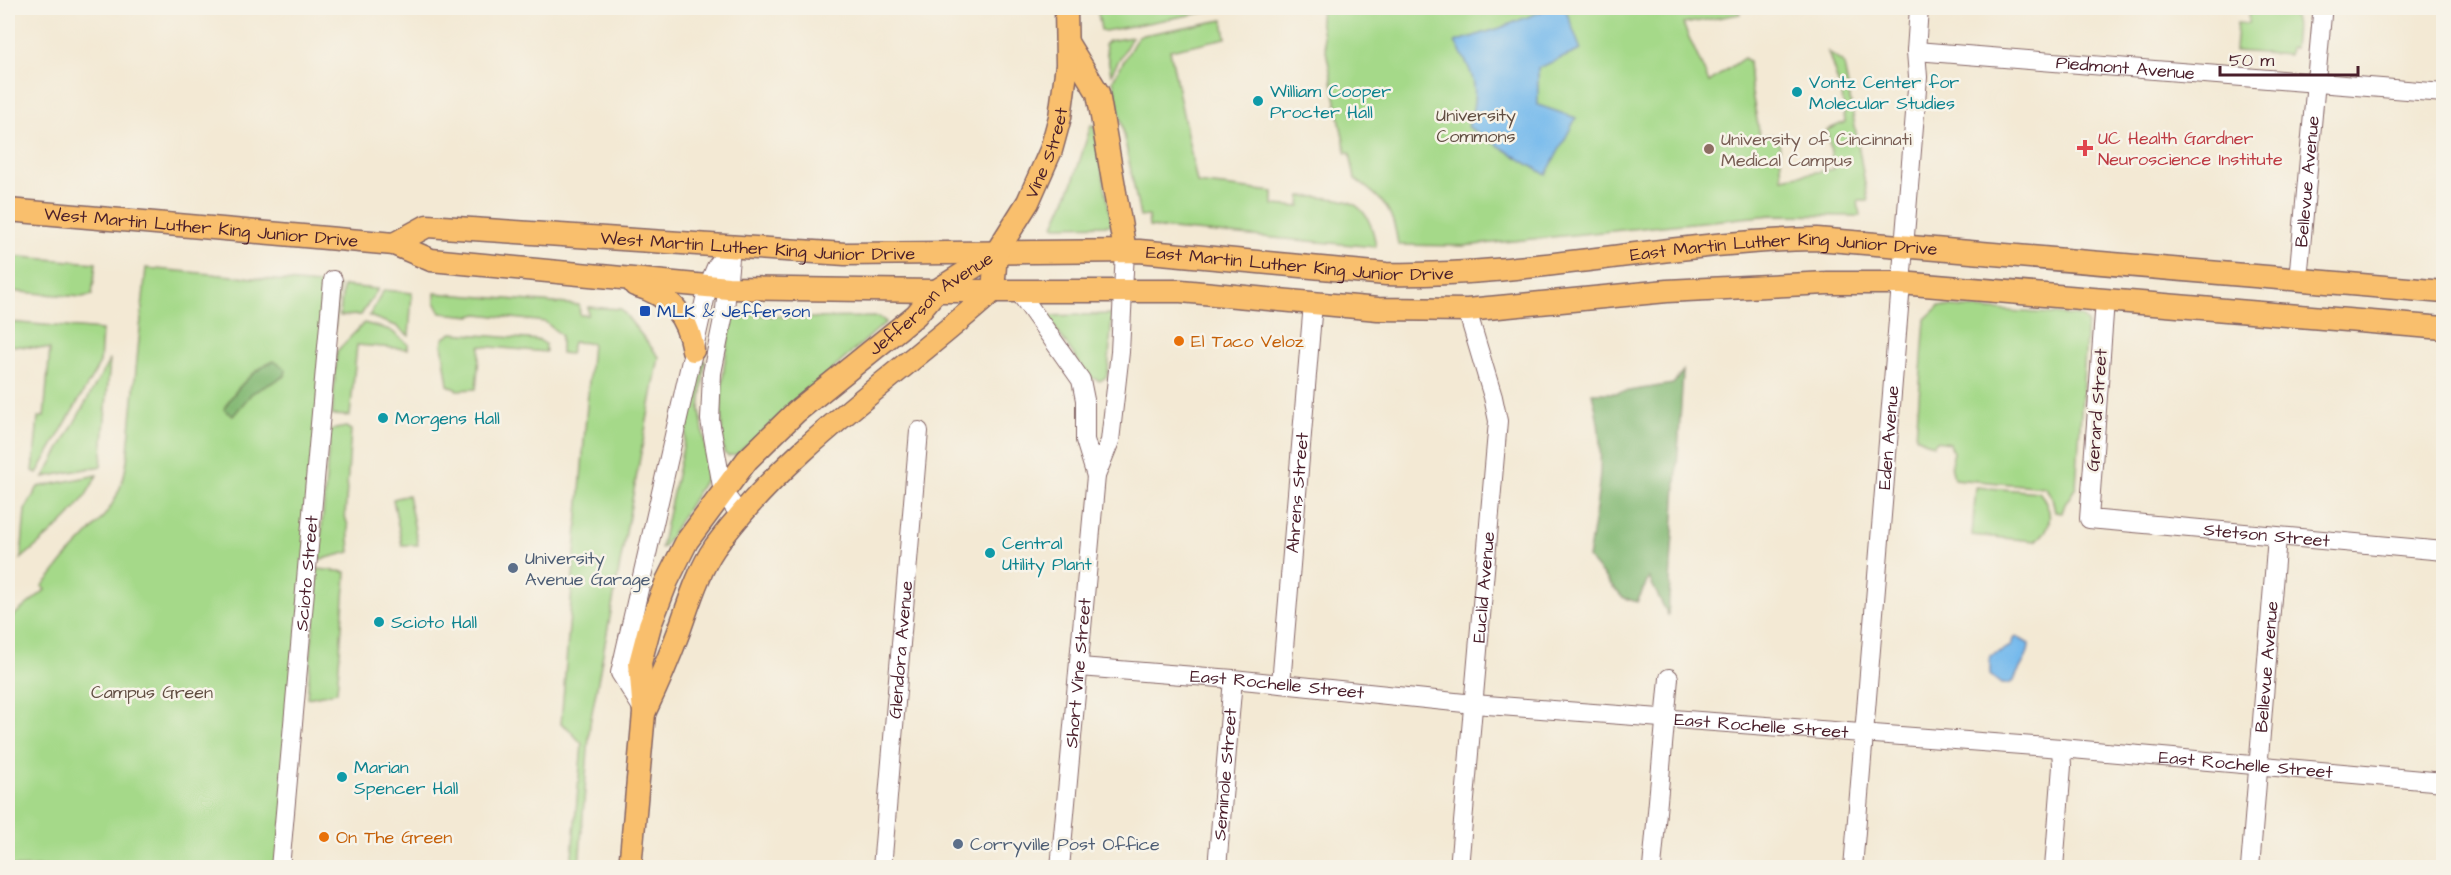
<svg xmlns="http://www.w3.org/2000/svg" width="2451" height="875" viewBox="0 0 2451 875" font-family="'Architects Daughter',sans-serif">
<rect width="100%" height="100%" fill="#f7f3e8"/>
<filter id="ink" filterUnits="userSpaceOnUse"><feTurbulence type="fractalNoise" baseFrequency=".0167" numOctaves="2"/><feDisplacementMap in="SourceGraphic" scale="12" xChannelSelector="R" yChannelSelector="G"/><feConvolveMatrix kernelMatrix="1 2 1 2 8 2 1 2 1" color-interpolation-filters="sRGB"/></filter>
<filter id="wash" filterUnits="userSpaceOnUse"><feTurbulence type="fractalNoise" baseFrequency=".008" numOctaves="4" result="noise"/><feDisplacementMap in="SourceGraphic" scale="24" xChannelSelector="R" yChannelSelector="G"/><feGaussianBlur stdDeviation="1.35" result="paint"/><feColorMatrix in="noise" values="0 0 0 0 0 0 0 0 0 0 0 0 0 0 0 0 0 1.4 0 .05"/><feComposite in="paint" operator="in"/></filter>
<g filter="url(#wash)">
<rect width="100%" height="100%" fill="#f3e9d4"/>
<path fill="#a5d989" stroke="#787c5a" stroke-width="1.5" d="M 1097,8 L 1126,8 L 1138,11 L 1146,8 L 1211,8 L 1211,11 L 1105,31 L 1101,30 Z
M 1321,8 L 1738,8 L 1740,14 L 1683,24 L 1709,82 L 1744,58 L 1749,61 L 1751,88 L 1760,136 L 1772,135 L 1779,140 L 1782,178 L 1834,169 L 1827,130 L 1845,122 L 1842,95 L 1828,52 L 1844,64 L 1868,201 L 1858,201 L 1860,216 L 1772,215 L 1463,246 L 1398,245 C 1393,208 1384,200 1355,179 L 1350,153 L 1346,153 L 1320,20 Z
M 2249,8 L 2287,8 C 2300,19 2295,32 2294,48 L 2290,48 L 2289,55 L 2235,51 L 2237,23 L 2248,24 Z
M 1223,20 L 1226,38 L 1170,50 L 1197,183 L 1273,192 L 1273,205 L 1300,207 L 1301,196 C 1345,199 1369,196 1376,247 L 1149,227 L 1148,216 L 1140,217 L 1113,80 L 1138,36 Z
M 1132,37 L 1111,74 L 1105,44 L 1108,41 Z
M 1091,125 L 1094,125 L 1112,225 L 1057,226 L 1054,225 L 1073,182 Z
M 8,256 L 96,263 L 92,295 L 82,297 L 8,291 Z
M 146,268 L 339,286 L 280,867 L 8,867 L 8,620 L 45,590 L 42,586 C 53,576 59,564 69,554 C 99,523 120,506 127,461 Z
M 343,286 L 377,289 L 378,289 L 361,315 L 340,316 Z
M 384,290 L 412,293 L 409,336 L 396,326 L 369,316 Z
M 435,293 L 579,305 L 580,315 L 588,315 L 588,307 L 621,309 L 659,357 L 590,723 L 579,867 L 571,867 L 582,744 L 568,728 L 561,724 L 592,343 L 573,342 L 570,354 L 561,353 L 561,335 L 545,322 L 478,314 L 471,316 L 441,313 L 435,302 Z
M 1939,306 L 2081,316 L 2087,322 L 2076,487 L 2065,504 L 2062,513 L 2055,512 L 2052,497 L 2045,487 L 1954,479 L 1951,465 L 1954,452 L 1949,443 L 1937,441 L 1933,445 L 1916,437 L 1925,319 Z
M 750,314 L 802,318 L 879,317 L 886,322 L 737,454 L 728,456 L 724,453 C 718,406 722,363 733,318 L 743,319 Z
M 1112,314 L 1108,372 L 1106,377 L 1100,381 L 1089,377 L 1047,316 Z
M 8,322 L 102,330 L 100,363 L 37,473 L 33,471 L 38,417 L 44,417 L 50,349 L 8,345 Z
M 364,323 L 390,330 L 408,344 L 408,349 L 357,345 L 350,416 L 332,415 L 337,351 Z
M 452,333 L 539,340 L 545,344 L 546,352 L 480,346 L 476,389 L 457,390 L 448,385 L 442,344 L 444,338 Z
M 110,359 L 101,466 L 44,477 Z
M 702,360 L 705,361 L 700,409 L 709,473 L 664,547 L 661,548 Z
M 346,427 L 351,430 L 345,516 L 348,526 L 350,552 L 319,560 L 330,430 Z
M 97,475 C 80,513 51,533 21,559 L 25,510 L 38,487 Z
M 1976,487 L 2039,492 C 2053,508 2054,529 2035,541 L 1972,535 Z
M 408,495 L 418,545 L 402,545 L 393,499 Z
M 318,569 L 346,572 L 337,692 L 307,698 Z"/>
<path fill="#84b975" stroke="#676c50" stroke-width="1.5" d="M 274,361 L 286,369 L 285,376 L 252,393 L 233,416 L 224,409 C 235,389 253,370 274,361 Z
M 1683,371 L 1668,615 L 1649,578 L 1637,602 L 1622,597 L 1588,558 C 1598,498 1608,453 1592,393 L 1616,393 L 1673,384 Z"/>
<path fill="#76baec" stroke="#606c8c" stroke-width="1.5" d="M 1550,8 L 1565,8 L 1581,50 L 1538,68 L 1538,105 L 1576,118 L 1546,175 L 1468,127 C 1481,88 1474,75 1455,42 L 1500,28 Z
M 2017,637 L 2029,644 C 2029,659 2019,666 2014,681 L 2008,684 L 2001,684 L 1990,675 L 1990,656 L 2011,646 L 2013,639 Z"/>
</g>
<g filter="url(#ink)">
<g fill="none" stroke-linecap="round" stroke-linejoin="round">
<g stroke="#856666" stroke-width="20">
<g id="minor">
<path id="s1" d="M 1916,51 L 2444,93"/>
<path d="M 731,248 L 725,309 L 712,373 L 710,420 L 723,492 L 741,516"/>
<path id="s2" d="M 2298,280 L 2322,15"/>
<path d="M 1019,292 L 1081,380 L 1085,400 L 1085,440 L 1096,476"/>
<path id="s3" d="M 2105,300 L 2089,519 L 2444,551"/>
<path id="s4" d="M 1080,667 L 1233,679 L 1474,704 L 2061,748 L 2444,782"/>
<path id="s5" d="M 1281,684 L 1313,303"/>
<path d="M 644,711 L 620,673 L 708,286 L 716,267 L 731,247"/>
<path id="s6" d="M 280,868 L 333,280"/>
<path id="s7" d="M 882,868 L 919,431"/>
<path id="s8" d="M 1060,868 L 1096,476 L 1110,441 L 1120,352 L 1125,251"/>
<path id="s9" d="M 1217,868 L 1233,679"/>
<path id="s10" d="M 1459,868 L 1498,421 L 1493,397 L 1467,310"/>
<path d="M 1652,868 L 1669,678"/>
<path id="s11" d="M 1853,868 L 1918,77 L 1916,51 L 1919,8"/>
<path d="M 2054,868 L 2062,766 L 2061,748"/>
<path id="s12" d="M 2250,868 L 2277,537"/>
</g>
</g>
<g stroke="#856666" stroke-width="25">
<g id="major">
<path d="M 1068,44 L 1098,93 L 1125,251"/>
<path id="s13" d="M 8,210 L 394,244 L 431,260 L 728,288 L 936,291 L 1181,291 L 1378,309 L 1467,310 L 1667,291 L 1828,283 L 1900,283 L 2444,328"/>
<path id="s14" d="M 394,244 L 427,226 L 845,254 L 1139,251 L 1386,274 C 1530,277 1672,241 1817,239 L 2444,292"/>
<path d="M 635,285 C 670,295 687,315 693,350"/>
<path d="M 645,711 C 658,684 669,658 679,631 C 689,603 698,572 715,547 C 789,446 901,374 993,291 L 996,253"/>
<path id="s15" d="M 630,868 L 644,713 L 640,663 L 650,625 L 667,581 L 687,541 L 747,460 L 796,412 L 916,315 L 936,291 L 996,253 L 1028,202 L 1051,150 L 1060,117 L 1067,65 L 1066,8"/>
</g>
</g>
<use href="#minor" stroke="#fff" stroke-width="18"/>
<use href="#major" stroke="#f9bf6d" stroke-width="22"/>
</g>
</g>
<g fill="#0f9aa8" stroke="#f7f3e8" stroke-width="2">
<circle cx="1797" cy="92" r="6"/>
<circle cx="1258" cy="101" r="6"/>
<circle cx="383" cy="418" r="6"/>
<circle cx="990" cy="553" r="6"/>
<circle cx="379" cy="622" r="6"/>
<circle cx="342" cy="777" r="6"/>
</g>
<path fill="#e0444e" stroke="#f7f3e8" stroke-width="2" d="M2082 139h6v6h6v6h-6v6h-6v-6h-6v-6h6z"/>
<circle fill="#8d6e63" stroke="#f7f3e8" stroke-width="2" cx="1709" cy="149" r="6"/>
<rect fill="#1a4fb4" stroke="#f7f3e8" stroke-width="2" x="639" y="305" width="12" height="12" rx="3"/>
<g fill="#e8710a" stroke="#f7f3e8" stroke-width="2">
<circle cx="1179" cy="341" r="6"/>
<circle cx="324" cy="837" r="6"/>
</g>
<g fill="#5c6f8a" stroke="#f7f3e8" stroke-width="2">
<circle cx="513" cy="568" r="6"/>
<circle cx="958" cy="844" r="6"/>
</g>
<g text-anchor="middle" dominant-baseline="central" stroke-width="5" stroke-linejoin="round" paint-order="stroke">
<g font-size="18" fill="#4a1f2b" stroke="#f7f3e8">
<text stroke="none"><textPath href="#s1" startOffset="210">Piedmont Avenue</textPath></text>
<text stroke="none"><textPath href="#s15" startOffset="876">Vine Street</textPath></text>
<text stroke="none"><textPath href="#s2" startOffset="99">Bellevue Avenue</textPath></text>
<text stroke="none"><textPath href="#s13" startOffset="194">West Martin Luther King Junior Drive</textPath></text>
<text stroke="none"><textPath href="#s14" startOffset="369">West Martin Luther King Junior Drive</textPath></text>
<text stroke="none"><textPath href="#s14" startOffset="1398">East Martin Luther King Junior Drive</textPath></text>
<text stroke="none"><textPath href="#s14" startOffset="912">East Martin Luther King Junior Drive</textPath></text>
<text stroke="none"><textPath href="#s15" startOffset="680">Jefferson Avenue</textPath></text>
<text transform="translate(2097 410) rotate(-86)">Gerard Street</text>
<text stroke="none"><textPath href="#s11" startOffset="432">Eden Avenue</textPath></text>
<text stroke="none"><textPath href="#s5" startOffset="192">Ahrens Street</textPath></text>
<text stroke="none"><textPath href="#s3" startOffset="398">Stetson Street</textPath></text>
<text stroke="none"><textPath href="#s6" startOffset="296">Scioto Street</textPath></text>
<text stroke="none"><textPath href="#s10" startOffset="282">Euclid Avenue</textPath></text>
<text stroke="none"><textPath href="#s7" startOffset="219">Glendora Avenue</textPath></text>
<text stroke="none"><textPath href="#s12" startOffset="202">Bellevue Avenue</textPath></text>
<text stroke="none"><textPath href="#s8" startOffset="196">Short Vine Street</textPath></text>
<text stroke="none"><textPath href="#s4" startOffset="198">East Rochelle Street</textPath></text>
<text stroke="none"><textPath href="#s4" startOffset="684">East Rochelle Street</textPath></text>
<text stroke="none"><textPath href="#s4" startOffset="1170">East Rochelle Street</textPath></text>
<text stroke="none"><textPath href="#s9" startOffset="94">Seminole Street</textPath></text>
</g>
<g font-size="18" fill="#0d838f" stroke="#f7f3e8" text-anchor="start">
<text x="1809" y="82">Vontz Center for<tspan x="1809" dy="21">Molecular Studies</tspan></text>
<text x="1270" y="91">William Cooper<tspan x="1270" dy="21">Procter Hall</tspan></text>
<text x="395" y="418">Morgens Hall</text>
<text x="1002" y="543">Central<tspan x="1002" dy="21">Utility Plant</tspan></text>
<text x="391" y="622">Scioto Hall</text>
<text x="354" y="767">Marian<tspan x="354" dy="21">Spencer Hall</tspan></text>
</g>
<g font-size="18" fill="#614e42" stroke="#f7f3e8">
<text x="1476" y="115">University<tspan x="1476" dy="21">Commons</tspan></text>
<text x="152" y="692">Campus Green</text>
</g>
<g font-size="18" fill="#be3a42" stroke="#f7f3e8" text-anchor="start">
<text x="2098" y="138">UC Health Gardner<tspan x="2098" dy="21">Neuroscience Institute</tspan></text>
</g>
<g font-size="18" fill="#785e54" stroke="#f7f3e8" text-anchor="start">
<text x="1721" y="139">University of Cincinnati<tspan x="1721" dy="21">Medical Campus</tspan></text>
</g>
<g font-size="18" fill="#164399" stroke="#f7f3e8" text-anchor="start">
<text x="657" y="311">MLK &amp; Jefferson</text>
</g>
<g font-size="18" fill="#c56008" stroke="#f7f3e8" text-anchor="start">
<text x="1191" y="341">El Taco Veloz</text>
<text x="336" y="837">On The Green</text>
</g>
<g font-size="18" fill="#4e5e75" stroke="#f7f3e8" text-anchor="start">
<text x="525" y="558">University<tspan x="525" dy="21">Avenue Garage</tspan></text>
<text x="970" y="844">Corryville Post Office</text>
</g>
</g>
<rect width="2451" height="875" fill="none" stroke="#f7f3e8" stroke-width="30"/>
<path d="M2220 66v9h138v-9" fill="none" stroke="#4a1f2b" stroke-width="3"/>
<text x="2229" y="66" font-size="18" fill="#4a1f2b" stroke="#f7f3e8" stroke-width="4.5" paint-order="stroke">50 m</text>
</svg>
